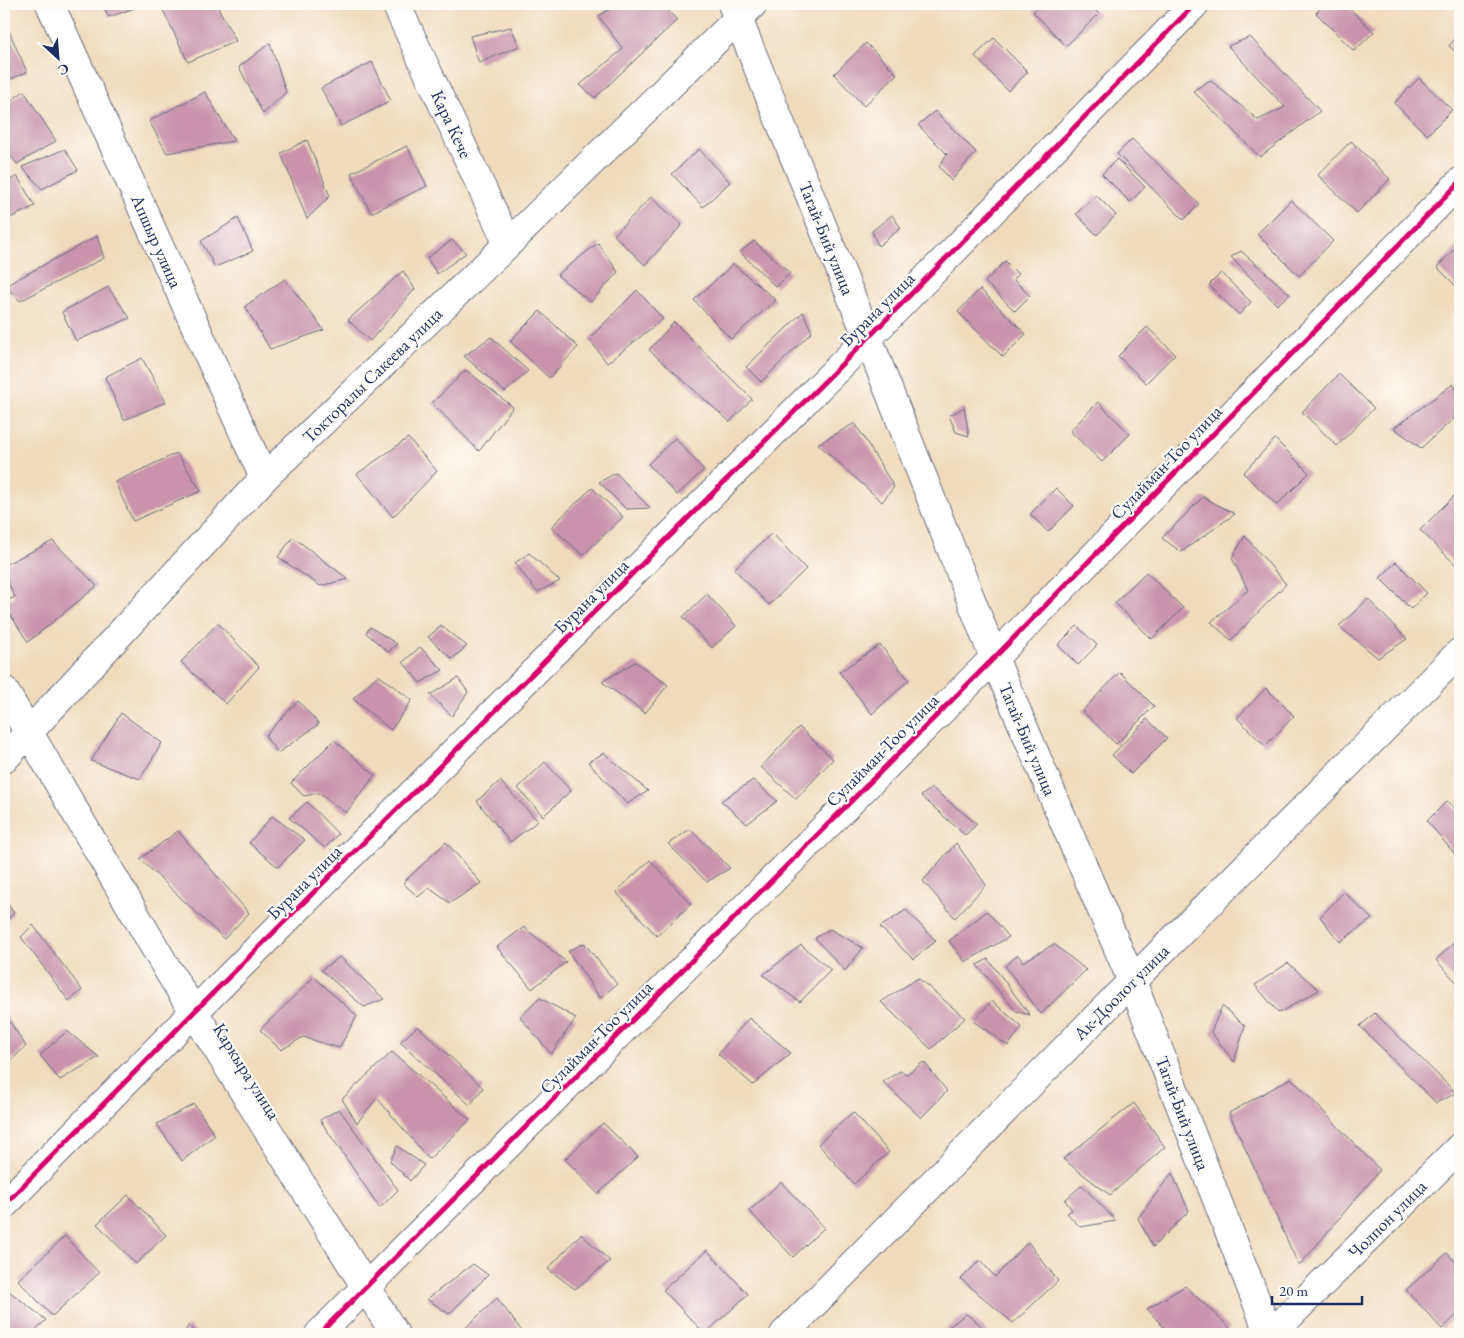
<svg xmlns="http://www.w3.org/2000/svg" width="1464" height="1338" viewBox="0 0 1464 1338" font-family="'EB Garamond',serif">
<rect width="100%" height="100%" fill="#fdfcf7"/>
<filter id="ink" filterUnits="userSpaceOnUse"><feTurbulence type="fractalNoise" baseFrequency=".02" numOctaves="2"/><feDisplacementMap in="SourceGraphic" scale="10" xChannelSelector="R" yChannelSelector="G"/><feConvolveMatrix kernelMatrix="1 2 1 2 8 2 1 2 1" color-interpolation-filters="sRGB"/></filter>
<filter id="wash" filterUnits="userSpaceOnUse"><feTurbulence type="fractalNoise" baseFrequency=".0096" numOctaves="4" result="noise"/><feDisplacementMap in="SourceGraphic" scale="20" xChannelSelector="R" yChannelSelector="G"/><feGaussianBlur stdDeviation="1.12" result="paint"/><feColorMatrix in="noise" values="0 0 0 0 0 0 0 0 0 0 0 0 0 0 0 0 0 1.4 0 .05"/><feComposite in="paint" operator="in"/></filter>
<g filter="url(#wash)">
<rect width="100%" height="100%" fill="#f1dbbc"/>
<g id="blocks">
<path fill="#c893ab" d="M 116,4 L 146,4 L 109,17 L 104,8 Z
M 180,4 L 216,4 L 236,41 L 188,62 L 163,10 Z
M 619,4 L 662,4 L 677,20 L 595,98 L 580,85 L 623,49 L 598,16 Z
M 1042,4 L 1089,4 L 1099,14 L 1066,46 L 1033,12 Z
M 1325,4 L 1345,4 L 1374,32 L 1354,51 L 1316,13 Z
M 511,27 L 519,46 L 479,63 L 470,36 Z
M 8,29 L 27,72 L 4,82 L 4,31 Z
M 1460,33 L 1460,56 L 1449,46 Z
M 1250,37 L 1320,111 L 1260,157 L 1193,91 L 1210,80 L 1258,120 L 1285,107 L 1228,46 Z
M 994,38 L 1028,72 L 1008,91 L 975,56 Z
M 270,43 L 286,92 L 263,114 L 239,67 Z
M 866,43 L 897,74 L 864,106 L 834,74 Z
M 372,62 L 391,101 L 341,126 L 321,88 Z
M 1419,78 L 1452,110 L 1427,135 L 1394,103 Z
M 24,91 L 56,141 L 17,164 L 4,147 L 4,106 Z
M 205,92 L 234,141 L 167,153 L 149,121 Z
M 935,111 L 976,152 L 951,181 L 939,166 L 947,154 L 918,125 Z
M 1132,139 L 1199,204 L 1184,220 L 1117,154 Z
M 307,140 L 330,196 L 307,219 L 281,153 Z
M 1351,141 L 1390,179 L 1357,213 L 1318,175 Z
M 407,146 L 427,186 L 371,213 L 351,173 Z
M 65,149 L 78,170 L 42,189 L 22,167 Z
M 699,149 L 730,182 L 703,207 L 672,174 Z
M 1117,159 L 1145,187 L 1130,202 L 1102,174 Z
M 17,176 L 35,206 L 4,221 L 4,184 Z
M 1096,195 L 1116,215 L 1097,235 L 1076,214 Z
M 651,197 L 682,225 L 645,265 L 614,235 Z
M 1291,200 L 1333,241 L 1299,276 L 1257,234 Z
M 892,215 L 901,228 L 878,246 L 872,231 Z
M 238,218 L 253,251 L 215,267 L 201,241 Z
M 97,236 L 104,258 L 20,301 L 5,286 Z
M 452,240 L 466,253 L 437,274 L 427,258 Z
M 754,241 L 790,273 L 776,287 L 740,252 Z
M 598,243 L 618,272 L 591,302 L 557,275 Z
M 1460,243 L 1460,290 L 1437,267 Z
M 1241,251 L 1290,294 L 1277,305 L 1231,257 Z
M 1005,261 L 1018,274 L 1013,279 L 1030,296 L 1015,311 L 985,282 Z
M 733,264 L 776,300 L 731,339 L 694,300 Z
M 403,271 L 415,289 L 370,341 L 348,320 Z
M 1221,273 L 1251,302 L 1239,315 L 1209,285 Z
M 285,279 L 324,330 L 270,349 L 245,306 Z
M 108,287 L 130,318 L 76,341 L 62,312 Z
M 980,289 L 1026,334 L 1003,357 L 958,312 Z
M 637,290 L 663,319 L 607,363 L 589,339 Z
M 540,311 L 578,347 L 549,378 L 510,341 Z
M 803,312 L 812,332 L 761,382 L 746,367 Z
M 674,322 L 752,399 L 730,422 L 649,350 Z
M 1147,327 L 1175,354 L 1146,383 L 1118,356 Z
M 491,337 L 528,371 L 505,392 L 464,356 Z
M 142,358 L 166,402 L 124,420 L 105,377 Z
M 466,370 L 513,407 L 479,451 L 432,403 Z
M 1339,374 L 1374,408 L 1337,446 L 1302,412 Z
M 1453,384 L 1460,395 L 1460,413 L 1421,448 L 1394,428 Z
M 1098,402 L 1130,434 L 1102,462 L 1070,431 Z
M 964,407 L 969,436 L 956,432 L 949,416 Z
M 855,423 L 894,487 L 882,502 L 818,444 Z
M 408,438 L 437,471 L 393,517 L 357,474 Z
M 675,438 L 704,470 L 677,495 L 648,464 Z
M 1275,439 L 1309,473 L 1277,505 L 1243,473 Z
M 177,453 L 201,491 L 133,521 L 115,482 Z
M 616,473 L 650,508 L 626,509 L 599,482 Z
M 592,488 L 623,517 L 583,555 L 551,527 Z
M 1056,488 L 1074,506 L 1048,532 L 1030,514 Z
M 1454,496 L 1460,502 L 1460,565 L 1458,567 L 1420,530 Z
M 1203,497 L 1235,514 L 1181,552 L 1162,538 Z
M 772,533 L 806,569 L 769,605 L 734,569 Z
M 1245,536 L 1286,584 L 1231,640 L 1211,622 L 1248,590 L 1232,558 Z
M 293,537 L 348,579 L 320,586 L 278,557 Z
M 53,541 L 97,586 L 28,642 L 4,605 L 4,602 L 15,597 L 4,575 L 4,565 Z
M 529,553 L 560,581 L 537,592 L 515,563 Z
M 1396,562 L 1427,593 L 1411,609 L 1380,578 Z
M 1146,572 L 1183,608 L 1152,639 L 1115,603 Z
M 707,594 L 736,626 L 712,648 L 683,617 Z
M 1368,599 L 1407,639 L 1378,658 L 1339,626 Z
M 218,623 L 259,667 L 226,704 L 181,662 Z
M 441,626 L 467,646 L 452,659 L 428,637 Z
M 1077,626 L 1097,645 L 1078,665 L 1058,645 Z
M 370,627 L 397,644 L 388,652 L 366,633 Z
M 880,645 L 909,680 L 872,714 L 839,672 Z
M 420,647 L 443,670 L 420,683 L 403,662 Z
M 635,662 L 668,685 L 645,713 L 602,682 Z
M 1120,672 L 1154,706 L 1116,744 L 1082,711 Z
M 378,675 L 412,700 L 391,730 L 353,699 Z
M 458,678 L 468,692 L 452,716 L 430,695 Z
M 1266,688 L 1294,716 L 1265,746 L 1237,718 Z
M 298,701 L 319,724 L 278,753 L 265,736 Z
M 121,713 L 162,743 L 140,779 L 91,761 Z
M 1147,719 L 1167,738 L 1131,774 L 1112,755 Z
M 799,727 L 833,759 L 796,799 L 761,767 Z
M 334,740 L 375,775 L 346,813 L 318,793 L 304,796 L 291,783 Z
M 604,753 L 648,791 L 627,804 L 588,762 Z
M 545,762 L 571,791 L 543,816 L 518,788 Z
M 753,780 L 777,801 L 747,824 L 721,801 Z
M 500,781 L 538,821 L 510,842 L 477,801 Z
M 932,788 L 977,824 L 965,835 L 921,796 Z
M 1447,801 L 1460,813 L 1460,857 L 1458,858 L 1427,821 Z
M 307,802 L 338,834 L 325,848 L 289,818 Z
M 272,816 L 305,840 L 278,867 L 249,843 Z
M 690,829 L 730,868 L 707,882 L 668,844 Z
M 178,831 L 249,913 L 224,939 L 140,859 Z
M 446,842 L 481,883 L 450,903 L 429,888 L 418,897 L 403,883 Z
M 956,843 L 986,885 L 955,918 L 923,881 Z
M 650,860 L 691,904 L 657,936 L 616,892 Z
M 1344,892 L 1372,919 L 1340,942 L 1320,917 Z
M 4,899 L 14,913 L 4,923 Z
M 906,910 L 936,941 L 913,959 L 880,927 Z
M 987,911 L 1009,937 L 965,962 L 949,941 Z
M 33,925 L 82,990 L 69,1001 L 21,937 Z
M 524,927 L 566,962 L 532,989 L 497,947 Z
M 830,929 L 863,948 L 845,971 L 815,938 Z
M 1460,937 L 1460,986 L 1436,960 Z
M 584,943 L 617,984 L 600,998 L 568,951 Z
M 1054,944 L 1086,970 L 1041,1014 L 1005,966 L 1018,955 L 1023,962 Z
M 801,945 L 831,970 L 800,1002 L 763,975 Z
M 340,957 L 384,999 L 364,1007 L 321,970 Z
M 988,959 L 1030,1015 L 1016,1011 L 977,965 Z
M 1288,963 L 1319,990 L 1279,1013 L 1255,985 Z
M 314,977 L 357,1016 L 339,1048 L 303,1037 L 281,1050 L 260,1030 Z
M 918,978 L 965,1018 L 931,1049 L 881,1002 Z
M 540,998 L 576,1018 L 551,1054 L 520,1017 Z
M 992,1001 L 1022,1027 L 1008,1046 L 973,1021 Z
M 1222,1006 L 1245,1026 L 1234,1062 L 1211,1032 Z
M 4,1013 L 26,1046 L 4,1067 Z
M 1375,1013 L 1456,1093 L 1436,1103 L 1360,1026 Z
M 749,1018 L 791,1053 L 753,1085 L 718,1054 Z
M 418,1026 L 483,1088 L 470,1105 L 400,1042 Z
M 67,1031 L 99,1057 L 60,1080 L 40,1055 Z
M 392,1052 L 470,1120 L 429,1159 L 377,1098 L 357,1123 L 342,1099 Z
M 924,1062 L 947,1091 L 921,1118 L 883,1082 L 900,1071 L 907,1074 Z
M 1291,1078 L 1380,1170 L 1299,1266 L 1229,1113 Z
M 1134,1103 L 1165,1147 L 1110,1195 L 1063,1159 Z
M 194,1104 L 215,1135 L 182,1161 L 157,1124 Z
M 339,1109 L 398,1190 L 380,1208 L 320,1120 Z
M 853,1112 L 889,1152 L 854,1184 L 818,1144 Z
M 603,1123 L 638,1157 L 598,1194 L 565,1159 Z
M 397,1146 L 424,1165 L 410,1181 L 390,1161 Z
M 1172,1173 L 1189,1211 L 1153,1247 L 1138,1218 Z
M 781,1182 L 824,1228 L 793,1257 L 749,1211 Z
M 1082,1185 L 1116,1221 L 1080,1227 L 1067,1213 L 1072,1210 L 1065,1200 Z
M 128,1195 L 166,1235 L 136,1264 L 97,1224 Z
M 581,1234 L 610,1261 L 575,1289 L 548,1269 Z
M 65,1236 L 99,1273 L 52,1316 L 18,1280 Z
M 1028,1242 L 1058,1281 L 1013,1323 L 961,1279 L 980,1260 L 995,1277 Z
M 707,1250 L 748,1294 L 705,1334 L 663,1290 Z
M 1447,1253 L 1460,1267 L 1460,1312 L 1442,1329 L 1406,1290 Z
M 473,1264 L 488,1275 L 449,1314 L 427,1299 Z
M 1185,1286 L 1230,1328 L 1223,1334 L 1170,1334 L 1147,1309 Z
M 5,1288 L 46,1320 L 31,1334 L 4,1334 Z
M 497,1298 L 524,1334 L 459,1334 Z
M 966,1314 L 977,1322 L 989,1334 L 949,1334 L 946,1329 Z
M 189,1325 L 198,1334 L 183,1334 Z"/>
</g>
</g>
<g filter="url(#ink)">
<use href="#blocks" fill-opacity="0" stroke="#666b7f" stroke-width="1"/>
<g fill="none" stroke-linecap="round" stroke-linejoin="round">
<g stroke="#666b7f" stroke-width="30">
<path id="minor" d="M 50,4 L 264,478
M 396,4 L 508,244
M 4,690 L 169,972 L 395,1334
M 4,759 L 264,478 L 508,244 L 753,4
M 4,1205 L 194,1012 L 868,338 L 1195,4
M 319,1334 L 994,658 L 1460,182
M 784,1334 L 1132,981 L 1460,652
M 1271,1334 L 1460,1147"/>
</g>
<g stroke="#666b7f" stroke-width="30">
<path id="tertiary" d="M 732,4 L 868,338 L 994,658 L 1132,981 L 1269,1334"/>
</g>
<use href="#minor" stroke="#fff" stroke-width="28"/>
<use href="#tertiary" stroke="#fff" stroke-width="28"/>
<g stroke="#fdfcf7" stroke-width="8">
<path id="cycleway" d="M 4,1205 L 194,1012 L 868,338 L 1195,4
M 319,1334 L 994,658 L 1460,182"/>
</g>
<use href="#cycleway" stroke="#d6006c" stroke-width="5"/>
</g>
</g>
<g text-anchor="middle" dominant-baseline="central" stroke-width="4.5" stroke-linejoin="round" paint-order="stroke">
<g font-size="18" fill="#1b2f5e" stroke="#fdfcf7">
<text transform="translate(452 124) rotate(65)">Кара Кече</text>
<text transform="translate(827 238) rotate(68)">Тагай-Бий улица</text>
<text transform="translate(157 241) rotate(66)">Апшыр улица</text>
<text transform="translate(877 309) rotate(-45)">Бурана улица</text>
<text transform="translate(372 375) rotate(-44)">Токторалы Сакеева улица</text>
<text transform="translate(1166 462) rotate(-46)">Сулайман-Тоо улица</text>
<text transform="translate(591 596) rotate(-45)">Бурана улица</text>
<text transform="translate(1028 739) rotate(67)">Тагай-Бий улица</text>
<text transform="translate(882 750) rotate(-45)">Сулайман-Тоо улица</text>
<text transform="translate(304 882) rotate(-45)">Бурана улица</text>
<text transform="translate(1121 992) rotate(-45)">Ак-Доолот улица</text>
<text transform="translate(596 1037) rotate(-45)">Сулайман-Тоо улица</text>
<text transform="translate(247 1071) rotate(58)">Каркыра улица</text>
<text transform="translate(1183 1113) rotate(69)">Тагай-Бий улица</text>
<text transform="translate(1387 1219) rotate(-45)">Чолпон улица</text>
</g>
</g>
<rect width="1464" height="1338" fill="none" stroke="#fdfcf7" stroke-width="20"/>
<g transform="translate(58 58) rotate(154)" stroke="#fdfcf7" stroke-width="4" paint-order="stroke">
<path d="M0-4L9 19L0 12L-9 19Z" fill="#1b2f5e"/>
<text y="-8" font-size="14" font-weight="bold" text-anchor="middle" fill="#1b2f5e">С</text>
</g>
<path d="M1272 1296v8h90v-8" fill="none" stroke="#1b2f5e" stroke-width="2.5"/>
<text x="1279" y="1296" font-size="15" fill="#1b2f5e" stroke="#fdfcf7" stroke-width="4" paint-order="stroke">20 m</text>
</svg>
